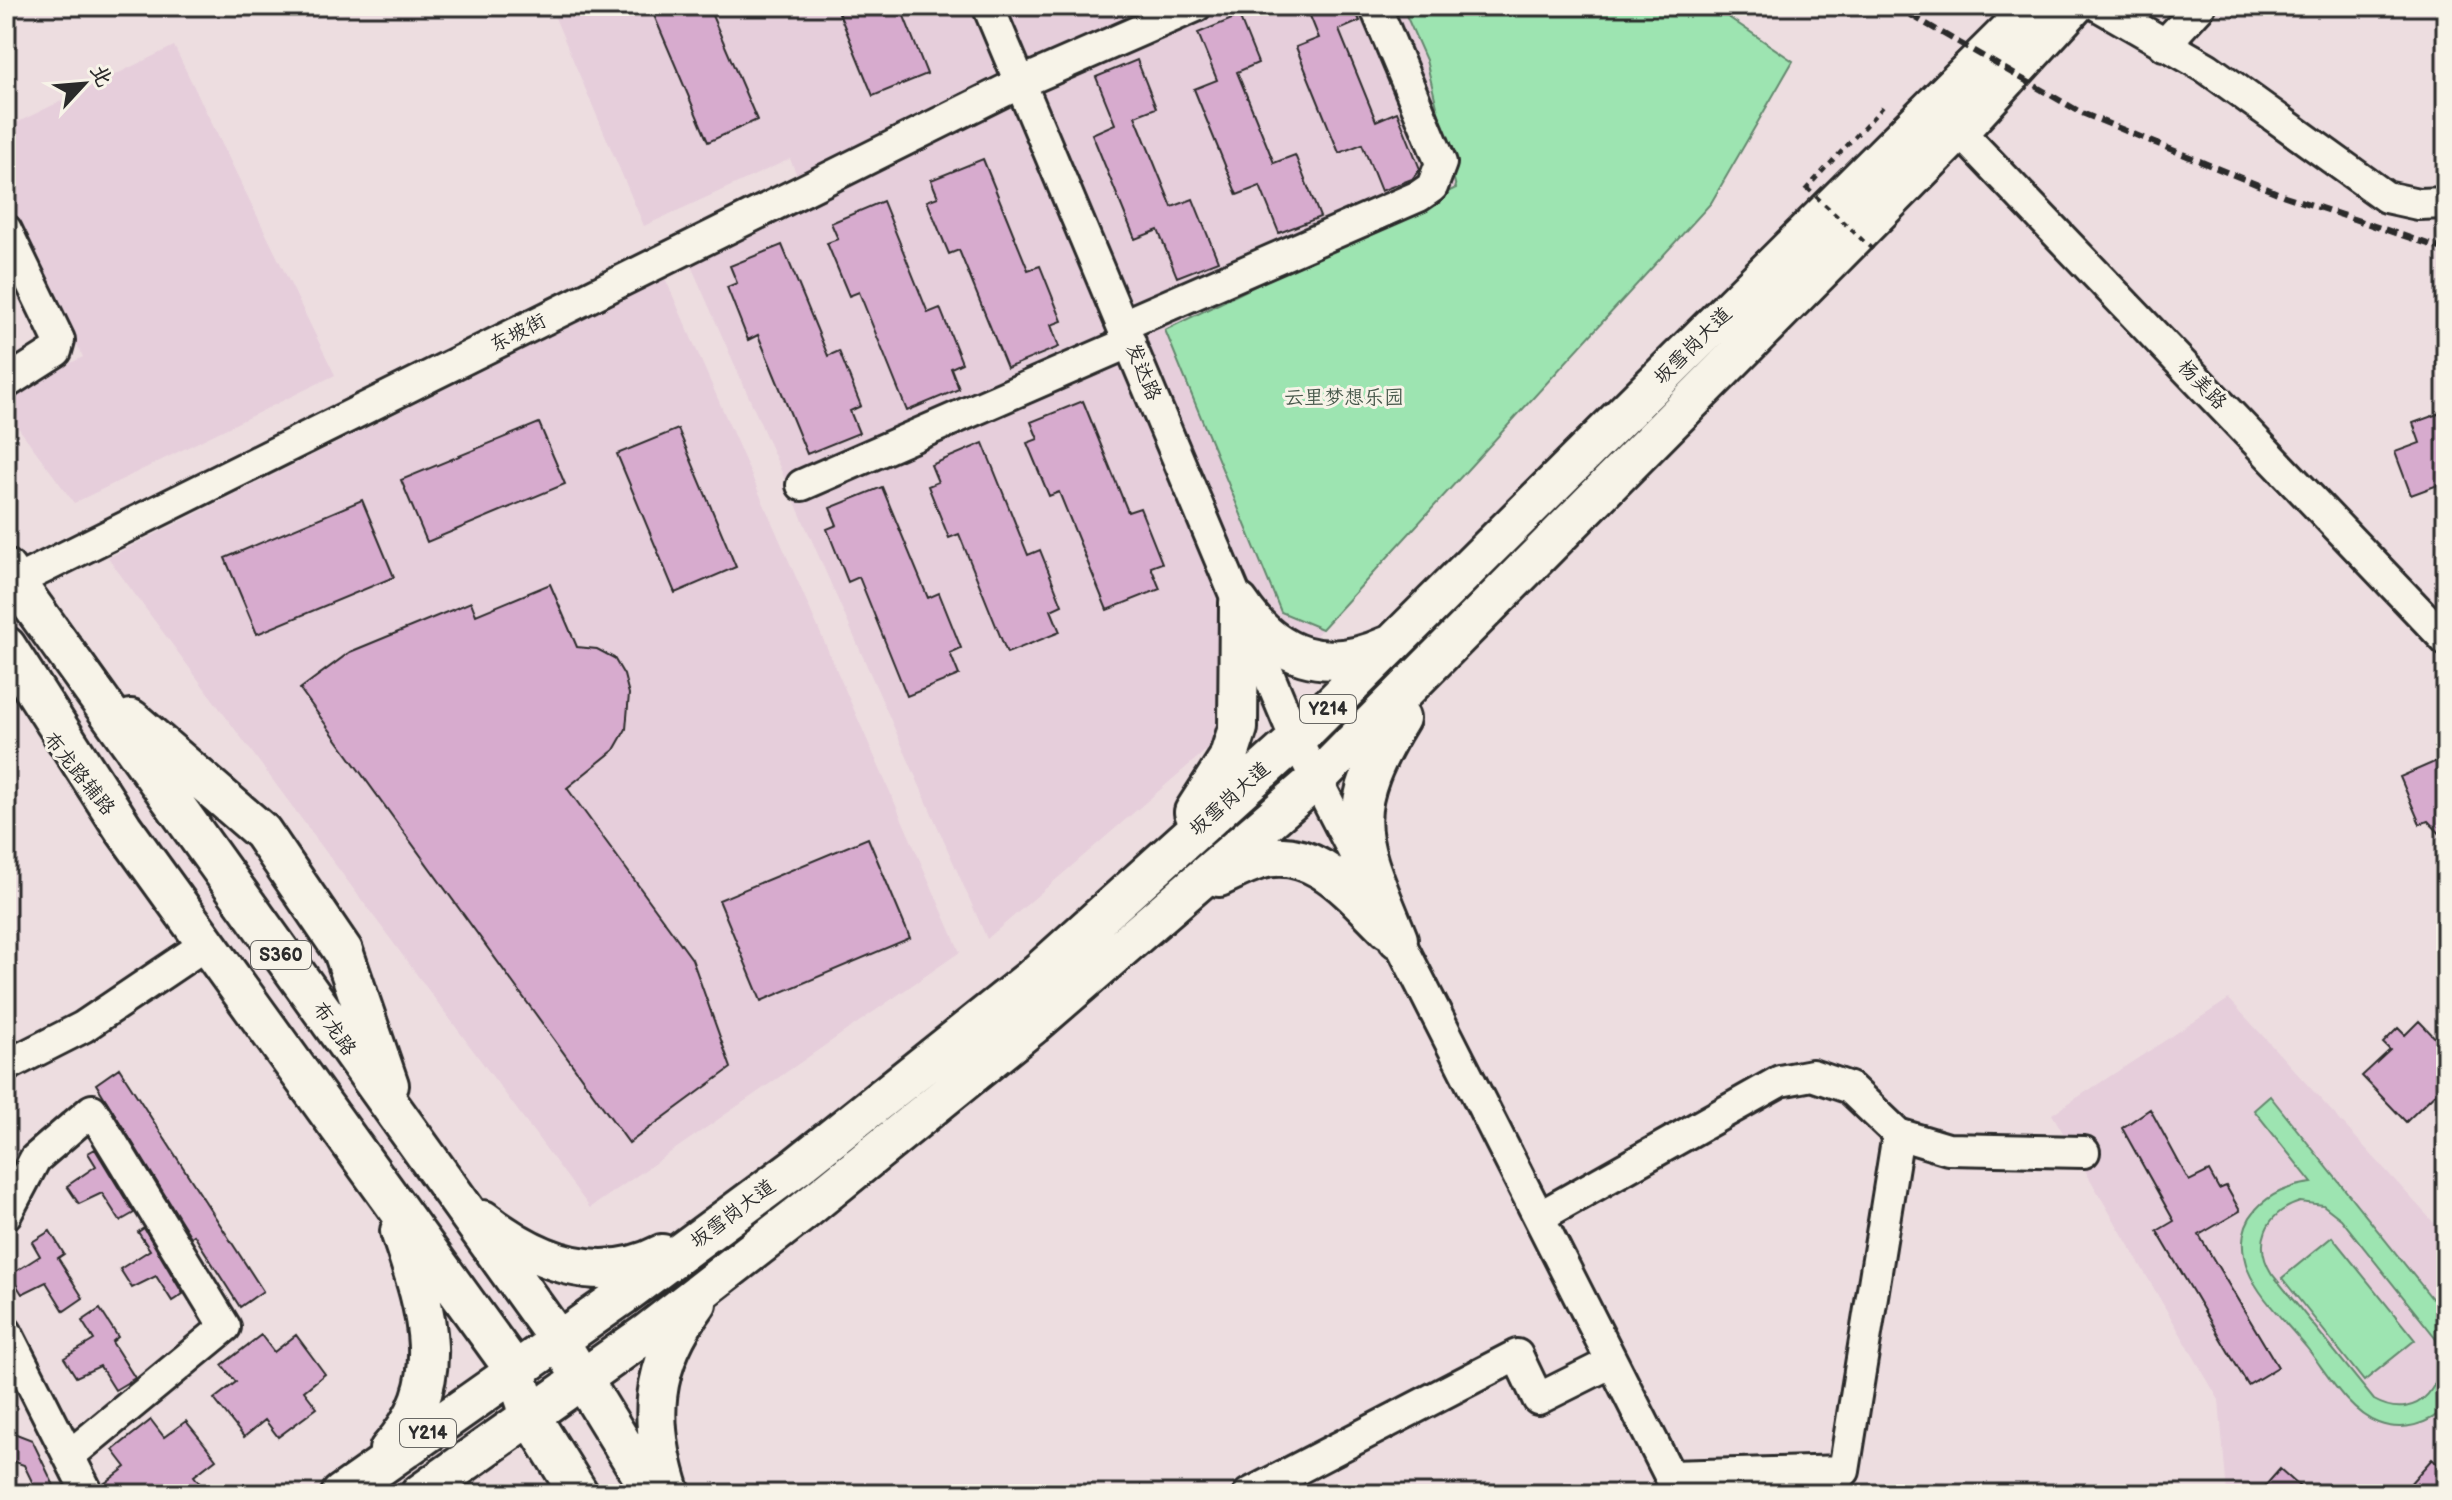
<svg xmlns="http://www.w3.org/2000/svg" width="2452" height="1500" viewBox="0 0 2452 1500" font-family="'Balsamiq Sans','LXGW WenKai TC',sans-serif">
<rect width="100%" height="100%" fill="#eddde0"/>
<filter id="ink" filterUnits="userSpaceOnUse"><feTurbulence type="fractalNoise" baseFrequency=".0125" numOctaves="2"/><feDisplacementMap in="SourceGraphic" scale="16" xChannelSelector="R" yChannelSelector="G"/><feConvolveMatrix kernelMatrix="1 2 1 2 8 2 1 2 1" color-interpolation-filters="sRGB"/></filter>
<g filter="url(#ink)">
<path fill="#e6cedb" d="M 550,6 L 1402,6 L 1426,60 L 1456,188 L 1165,330 L 1281,612 L 1322,629 L 1233,727 L 987,939 L 689,261 L 810,206 L 790,159 L 644,226 Z
M 174,46 L 335,375 L 74,503 L 6,411 L 6,395 L 83,357 L 6,201 L 6,128 Z
M 665,278 L 960,952 L 590,1208 L 108,558 Z
M 2229,999 L 2446,1236 L 2446,1494 L 2227,1494 L 2219,1400 L 2052,1114 Z"/>
<path fill="#9de4b1" stroke="#64886e" stroke-width="2" fill-rule="evenodd" d="M 1402,6 L 1712,6 L 1793,61 L 1711,203 L 1322,629 L 1281,612 L 1165,330 L 1456,188 L 1426,60 Z
M 2270,1096 L 2446,1316 L 2446,1407 C 2429,1425 2402,1432 2378,1423 C 2348,1412 2327,1373 2307,1348 C 2289,1325 2259,1298 2248,1270 C 2229,1219 2267,1188 2312,1183 L 2254,1110 ZM 2300,1202 L 2323,1205 L 2341,1219 L 2435,1337 C 2452,1381 2419,1425 2374,1400 L 2272,1274 C 2253,1244 2265,1213 2300,1202 Z
M 2332,1237 L 2415,1340 L 2364,1381 L 2282,1278 Z"/>
<path fill="#d7abce" stroke="#2b2b2b" stroke-width="2" d="M 650,6 L 708,6 L 757,120 L 708,142 Z
M 836,6 L 900,6 L 927,74 L 873,96 Z
M 1306,6 L 1353,6 L 1360,21 L 1339,30 L 1376,121 L 1397,112 L 1420,169 L 1412,179 L 1381,191 L 1362,144 L 1339,153 L 1296,47 L 1319,38 Z
M 1239,16 L 1258,63 L 1237,72 L 1274,163 L 1295,155 L 1320,217 L 1279,233 L 1260,186 L 1237,195 L 1194,89 L 1217,80 L 1198,33 Z
M 1137,60 L 1156,108 L 1135,116 L 1172,207 L 1193,199 L 1218,261 L 1177,277 L 1158,230 L 1135,239 L 1092,134 L 1115,124 L 1096,77 Z
M 983,159 L 1028,270 L 1040,266 L 1062,321 L 1051,325 L 1059,347 L 1007,368 L 959,250 L 949,254 L 927,201 L 938,197 L 931,180 Z
M 883,201 L 928,313 L 940,308 L 962,363 L 951,368 L 959,389 L 907,411 L 859,292 L 849,296 L 827,243 L 838,239 L 831,223 Z
M 782,245 L 828,356 L 839,351 L 861,406 L 850,411 L 859,433 L 807,454 L 758,335 L 748,340 L 727,287 L 737,283 L 730,266 Z
M 1083,401 L 1128,512 L 1140,508 L 1162,563 L 1151,567 L 1160,589 L 1107,610 L 1059,492 L 1049,496 L 1027,443 L 1038,439 L 1031,422 Z
M 2446,411 L 2446,482 L 2411,495 L 2395,452 L 2420,443 L 2413,423 Z
M 539,423 L 565,484 L 427,542 L 401,480 Z
M 678,429 L 736,567 L 675,593 L 617,454 Z
M 983,443 L 1028,555 L 1040,550 L 1062,605 L 1051,610 L 1060,632 L 1007,653 L 959,534 L 949,538 L 928,486 L 938,482 L 931,465 Z
M 882,487 L 928,598 L 939,593 L 961,648 L 950,653 L 959,675 L 907,696 L 859,577 L 848,582 L 827,529 L 837,525 L 830,508 Z
M 362,500 L 394,577 L 257,634 L 225,558 Z
M 550,584 L 577,647 L 597,649 L 614,658 L 624,675 L 629,694 L 626,729 L 614,750 L 567,788 L 692,959 L 731,1068 L 629,1143 L 300,689 L 350,652 L 471,602 L 476,615 Z
M 2446,757 L 2446,840 L 2428,821 L 2420,824 L 2400,777 Z
M 868,838 L 910,938 L 761,1001 L 719,900 Z
M 2419,1021 L 2441,1044 L 2436,1048 L 2446,1058 L 2446,1083 L 2406,1122 L 2362,1076 L 2390,1050 L 2383,1043 L 2398,1028 L 2405,1035 Z
M 119,1068 L 263,1291 L 240,1307 L 194,1235 L 191,1237 L 96,1084 Z
M 2150,1109 L 2189,1181 L 2209,1171 L 2219,1189 L 2226,1186 L 2240,1211 L 2199,1235 L 2278,1367 L 2248,1385 L 2157,1231 L 2174,1221 L 2122,1128 Z
M 95,1149 L 134,1213 L 120,1221 L 102,1193 L 79,1204 L 67,1186 L 96,1166 L 88,1153 Z
M 144,1228 L 183,1294 L 172,1301 L 156,1276 L 132,1288 L 120,1269 L 150,1250 L 138,1232 Z
M 50,1231 L 64,1254 L 58,1258 L 83,1298 L 64,1311 L 46,1282 L 22,1294 L 10,1275 L 40,1256 L 32,1242 Z
M 100,1309 L 118,1337 L 112,1342 L 135,1378 L 115,1390 L 100,1366 L 76,1377 L 64,1358 L 94,1340 L 82,1321 Z
M 261,1335 L 274,1352 L 296,1335 L 325,1374 L 304,1391 L 317,1408 L 278,1437 L 265,1420 L 244,1437 L 214,1399 L 236,1382 L 222,1365 Z
M 151,1420 L 164,1437 L 186,1421 L 199,1437 L 216,1459 L 194,1476 L 208,1494 L 112,1494 L 104,1484 L 126,1467 L 113,1450 Z
M 6,1430 L 32,1440 L 58,1494 L 38,1494 L 24,1465 L 6,1459 Z
M 2432,1459 L 2446,1471 L 2446,1494 L 2401,1494 Z
M 2280,1469 L 2308,1494 L 2258,1494 Z"/>
<g fill="none" stroke-linecap="round" stroke-linejoin="round">
<g stroke="#2b2b2b" stroke-width="36">
<path id="minor" d="M 988,6 L 1296,740 L 1360,864
M 2099,6 L 2207,68 L 2386,197 L 2418,204 L 2446,203
M 2164,45 L 2200,6
M 1959,131 L 2446,640
M 6,230 L 59,340 L 56,351 L 6,383
M 1123,325 L 1419,196 L 1432,187 L 1441,163 L 1375,6
M 802,485 L 1130,342
M 15,582 L 1020,83 L 1196,6
M 1389,921 L 1670,1476 L 1844,1471 L 1898,1134
M 6,1066 L 83,1027 L 206,944
M 6,1214 L 35,1159 L 92,1110 L 225,1327 L 69,1456
M 1539,1217 L 1780,1081 L 1812,1075 L 1850,1088 L 1898,1134 L 1948,1149 L 2084,1152
M 6,1332 L 88,1494
M 1249,1494 L 1517,1355 L 1538,1399 L 1612,1362"/>
</g>
<g stroke="#2b2b2b" stroke-width="44">
<path id="major" d="M 6,569 L 559,1341 L 653,1494
M 1239,603 C 1276,659 1326,674 1387,646
M 6,646 L 123,828 L 515,1371 L 530,1415 L 579,1494
M 131,719 L 262,832 L 343,951 L 389,1085
M 1194,812 L 1228,759 L 1238,728 L 1239,603
M 1219,877 C 1232,871 1245,864 1258,860 C 1314,843 1353,895 1388,929
M 1398,939 C 1358,839 1340,816 1400,718
M 483,1220 C 535,1261 599,1287 662,1254
M 389,1450 C 452,1381 426,1309 400,1231
M 341,1494 L 622,1296 L 796,1167 L 1031,979 L 1296,740 L 2034,6
M 420,1494 L 647,1333 L 804,1211 L 1033,1025 L 1317,779 L 1959,131 L 2074,6
M 671,1494 C 647,1421 650,1366 697,1303"/>
</g>
<path stroke="#2b2b2b" stroke-width="4" stroke-dasharray="6 6" stroke-linecap="butt" d="M 1805,190 L 1883,107"/>
<use href="#minor" stroke="#f7f3e8" stroke-width="30"/>
<use href="#major" stroke="#f7f3e8" stroke-width="38"/>
<path stroke="#2b2b2b" stroke-width="6" stroke-dasharray="12 6" stroke-linecap="butt" d="M 1895,6 L 2082,113 L 2285,196 L 2446,250"/>
<path stroke="#2b2b2b" stroke-width="4" stroke-dasharray="6 6" stroke-linecap="butt" d="M 1807,188 L 1873,250"/>
</g>
</g>
<g text-anchor="middle" dominant-baseline="central" stroke-width="6" stroke-linejoin="round" paint-order="stroke">
<g fill="#f7f3e8" stroke="#686764" stroke-width="2">
<rect x="1300" y="695" width="56" height="28" rx="6"/>
<rect x="251" y="941" width="60" height="28" rx="6"/>
<rect x="400" y="1419" width="56" height="28" rx="6"/>
</g>
<g font-size="18" font-weight="bold" fill="#2b2b2b">
<text x="1328" y="709">Y214</text>
<text x="281" y="955">S360</text>
<text x="428" y="1433">Y214</text>
</g>
<g font-size="20" fill="#2b2b2b" stroke="#f7f3e8">
<text transform="translate(518 333) rotate(-27)">东坡街</text>
<text transform="translate(1693 346) rotate(-45)">坂雪岗大道</text>
<text transform="translate(1143 372) rotate(67)">发达路</text>
<text transform="translate(2202 385) rotate(46)">杨美路</text>
<text transform="translate(79 774) rotate(51)">布龙路辅路</text>
<text transform="translate(1230 799) rotate(-42)">坂雪岗大道</text>
<text transform="translate(334 1029) rotate(55)">布龙路</text>
<text transform="translate(733 1214) rotate(-37)">坂雪岗大道</text>
</g>
<g font-size="20" fill="#48594c" stroke="#f7f3e8">
<text x="1344" y="398">云里梦想乐园</text>
</g>
</g>
<rect width="2452" height="1500" fill="none" stroke="#f7f3e8" stroke-width="32"/>
<rect x="16" y="16" width="2420" height="1468" fill="none" stroke="#2b2b2b" stroke-width="3" filter="url(#ink)"/>
<g transform="translate(84 84) rotate(64)" stroke="#f7f3e8" stroke-width="6" paint-order="stroke">
<path d="M0-6L14 30L0 20L-14 30Z" fill="#2b2b2b"/>
<text y="-12" font-size="22" font-weight="bold" text-anchor="middle" fill="#2b2b2b">北</text>
</g>
</svg>
